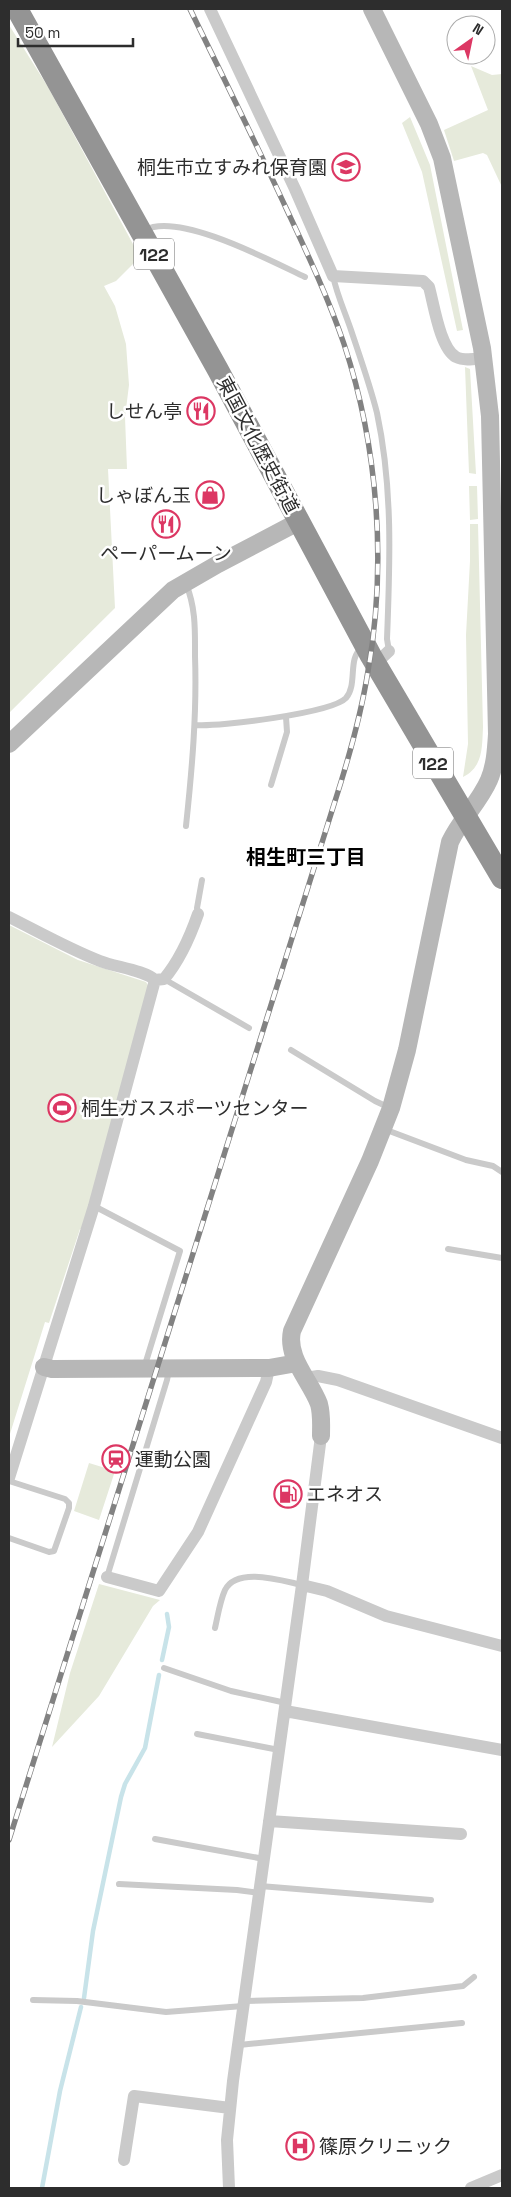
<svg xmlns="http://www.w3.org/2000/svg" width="511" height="2197" viewBox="0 0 511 2197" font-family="'Space Grotesk','Noto Sans JP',sans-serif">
<rect width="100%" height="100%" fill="#fff"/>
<path fill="#e6eadb" d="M 9,25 L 48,87 L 140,257 L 116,281 L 104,286 L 115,306 L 126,344 L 129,385 L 125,417 L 127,469 L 108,469 L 115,608 L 9,713 Z
M 471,66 L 492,75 L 502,74 L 502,187 L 487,155 L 483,153 L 454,161 L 444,130 L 488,110 Z
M 410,117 L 430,165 L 463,330 L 457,331 L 422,172 L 402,123 Z
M 465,367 L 470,369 L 476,474 L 469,473 Z
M 469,486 L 477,486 L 478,519 L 470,520 Z
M 470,524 L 478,524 L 483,727 C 482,748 483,767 463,777 L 468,744 L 466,635 L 470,561 Z
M 9,925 L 78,960 L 146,982 L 149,987 L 83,1230 L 80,1229 L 49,1323 L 45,1322 L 9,1437 Z
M 89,1463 L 115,1471 L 99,1520 L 74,1511 Z
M 99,1584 L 160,1600 L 153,1606 L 99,1696 L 52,1747 L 70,1673 Z"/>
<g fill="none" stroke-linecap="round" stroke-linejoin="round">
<path stroke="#c8e3e9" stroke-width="4.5" d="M 162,1660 L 169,1627 L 167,1614
M 84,1998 L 93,1931 L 121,1797 L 125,1784 L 145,1748 L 159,1675
M 42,2188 L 60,2091 L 81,2007"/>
<path stroke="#cacaca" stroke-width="6" d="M 145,230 C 179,212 271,261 305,277
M 333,276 C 337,295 345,312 351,330 C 360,357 370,385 377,413 C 393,488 390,563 387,639 L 389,651
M 196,725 C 219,727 332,713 346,698 C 358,684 347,658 362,648
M 271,785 L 287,732 L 286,717
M 186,826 C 192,769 197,713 195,656 C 195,631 196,608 186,584
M 198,914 L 197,908 L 202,880
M 164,979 L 249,1028
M 291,1050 L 375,1101 L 390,1108
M 384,1129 L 466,1160 L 493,1166 L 502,1172
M 94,1206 L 180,1251 L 144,1368
M 448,1249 L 502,1258
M 9,1481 L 65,1499 L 69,1503 L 69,1508 L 54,1551 L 49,1552 L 9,1538
M 107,1577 L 167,1380 L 169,1370
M 215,1628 C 218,1615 220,1601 225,1590 C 237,1566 283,1581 302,1585
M 164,1668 L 231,1691 L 286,1703
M 197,1734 L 279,1750
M 155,1839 L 264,1859
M 119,1884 L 237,1890 L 259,1893
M 260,1886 L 431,1900
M 33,2000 L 77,2001 L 166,2012 L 243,2006
M 245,2001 L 363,1998 L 463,1986 L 474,1977
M 239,2045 L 462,2023"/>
<path stroke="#cacaca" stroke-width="12" d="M 210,9 L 295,189 L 333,276 L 423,281 L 429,287 C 434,305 440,348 456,357 C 464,361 474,359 483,358
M 375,664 L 389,651
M 9,917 C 39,932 69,949 100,961 C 115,967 144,970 155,980 L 164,979 C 180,960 190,937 198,914
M 306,1378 L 318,1376 L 338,1380 L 502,1438
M 9,1478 L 94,1206 L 155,980
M 107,1577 L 159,1591 L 198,1532 L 266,1382 L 269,1368
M 302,1585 L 327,1591 L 386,1616 L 502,1646
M 285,1711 L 502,1750
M 269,1821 L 461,1834
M 124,2160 L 134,2096 L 230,2108
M 229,2188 L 227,2140 L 233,2081 L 302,1585 L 321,1436
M 471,2188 L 502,2175"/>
<path stroke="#b7b7b7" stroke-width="18" d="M 9,744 L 173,590 L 218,564 L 298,522
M 44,1367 L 52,1369 L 269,1368 L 297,1363
M 321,1436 C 321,1425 322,1415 319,1404 C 310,1380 286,1358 292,1331 L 370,1161 L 391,1108 L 407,1050 L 450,842 C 460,820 479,803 489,780 C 495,766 496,750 497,734 L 490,416 L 482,348 L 442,158 L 429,124 L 372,9"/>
<path stroke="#949494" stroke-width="22" d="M 17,9 L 218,370 L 371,656 L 502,878"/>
<g stroke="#828282" stroke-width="5.5">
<path id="rail" d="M 9,1840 L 341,782 C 352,746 362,709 368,671 C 387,564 378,447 344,344 C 328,297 307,253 286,208 C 255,141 222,75 190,9"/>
</g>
<use href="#rail" stroke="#fff" stroke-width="4" stroke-dasharray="11" stroke-linecap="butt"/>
</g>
<defs>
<g id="school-ring" transform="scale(1.4375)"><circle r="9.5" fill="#fff" stroke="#dc3763" stroke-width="1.5"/><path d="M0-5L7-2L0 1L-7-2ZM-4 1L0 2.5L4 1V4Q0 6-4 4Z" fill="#dc3763"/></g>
<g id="restaurant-ring" transform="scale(1.4375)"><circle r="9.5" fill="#fff" stroke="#dc3763" stroke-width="1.5"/><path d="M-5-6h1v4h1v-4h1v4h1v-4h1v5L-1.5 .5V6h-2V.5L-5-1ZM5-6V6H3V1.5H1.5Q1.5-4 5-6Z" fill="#dc3763"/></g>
<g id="shop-ring" transform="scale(1.4375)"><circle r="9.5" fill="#fff" stroke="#dc3763" stroke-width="1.5"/><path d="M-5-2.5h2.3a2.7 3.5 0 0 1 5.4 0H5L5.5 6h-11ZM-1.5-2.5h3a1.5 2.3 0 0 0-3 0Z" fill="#dc3763"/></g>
<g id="stadium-ring" transform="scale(1.4375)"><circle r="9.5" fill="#fff" stroke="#dc3763" stroke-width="1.5"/><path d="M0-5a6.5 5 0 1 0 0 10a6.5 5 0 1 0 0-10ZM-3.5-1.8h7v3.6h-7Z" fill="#dc3763"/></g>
<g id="station-ring" transform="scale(1.4375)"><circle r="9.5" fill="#fff" stroke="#dc3763" stroke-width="1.5"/><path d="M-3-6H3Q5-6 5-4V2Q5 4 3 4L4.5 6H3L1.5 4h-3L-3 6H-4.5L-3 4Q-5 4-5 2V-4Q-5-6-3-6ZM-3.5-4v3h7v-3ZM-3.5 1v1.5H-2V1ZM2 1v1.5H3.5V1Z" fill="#dc3763"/></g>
<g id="fuel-ring" transform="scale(1.4375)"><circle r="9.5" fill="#fff" stroke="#dc3763" stroke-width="1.5"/><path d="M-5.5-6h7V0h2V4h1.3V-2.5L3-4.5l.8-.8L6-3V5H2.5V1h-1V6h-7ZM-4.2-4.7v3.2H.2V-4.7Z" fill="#dc3763"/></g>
<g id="hospital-ring" transform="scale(1.4375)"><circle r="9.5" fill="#fff" stroke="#dc3763" stroke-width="1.5"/><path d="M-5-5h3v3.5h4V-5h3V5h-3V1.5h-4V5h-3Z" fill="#dc3763"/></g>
</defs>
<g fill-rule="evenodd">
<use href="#school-ring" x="346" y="167"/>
<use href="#restaurant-ring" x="201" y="411"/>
<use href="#shop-ring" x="210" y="495"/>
<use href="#restaurant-ring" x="166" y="524"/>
<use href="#stadium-ring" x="62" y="1108"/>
<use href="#station-ring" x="116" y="1459"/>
<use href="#fuel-ring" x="288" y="1494"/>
<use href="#hospital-ring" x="300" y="2146"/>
</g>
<g text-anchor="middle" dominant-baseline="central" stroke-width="5" stroke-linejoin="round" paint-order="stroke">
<g fill="#fff" stroke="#6c6c6c" stroke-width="1">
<rect x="134" y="238.5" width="40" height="31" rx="4"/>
<rect x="413" y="747.5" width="40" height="31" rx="4"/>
</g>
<g font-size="18" font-weight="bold" fill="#2d2d2d">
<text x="154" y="254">122</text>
<text x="433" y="763">122</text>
</g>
<g font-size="19" fill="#2d2d2d" stroke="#fff" text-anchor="start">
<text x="327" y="167" text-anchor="end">桐生市立すみれ保育園</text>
<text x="182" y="411" text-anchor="end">しせん亭</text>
<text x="191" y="495" text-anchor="end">しゃぼん玉</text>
<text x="166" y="553" text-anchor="middle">ペーパームーン</text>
<text x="81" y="1108">桐生ガススポーツセンター</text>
<text x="135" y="1459">運動公園</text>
<text x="307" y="1494">エネオス</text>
<text x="319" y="2146">篠原クリニック</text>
</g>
<g font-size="19" fill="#2d2d2d" stroke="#fff">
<text transform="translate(258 445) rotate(62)">東国文化歴史街道</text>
</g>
<g font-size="20" font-weight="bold" fill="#000" stroke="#fff">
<text x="306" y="857">相生町三丁目</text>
</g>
</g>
<rect width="511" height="2197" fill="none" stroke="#2d2d2d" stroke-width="20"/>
<g transform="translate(471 40) rotate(33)"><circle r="24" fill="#ffffff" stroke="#ababab"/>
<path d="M0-4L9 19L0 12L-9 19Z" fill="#dc3763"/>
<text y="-8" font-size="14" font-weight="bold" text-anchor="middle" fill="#2d2d2d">N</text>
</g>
<path d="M18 38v8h115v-8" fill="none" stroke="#2d2d2d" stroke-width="2.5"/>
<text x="25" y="38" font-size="15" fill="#2d2d2d" stroke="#ffffff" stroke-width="4" paint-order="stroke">50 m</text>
</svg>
